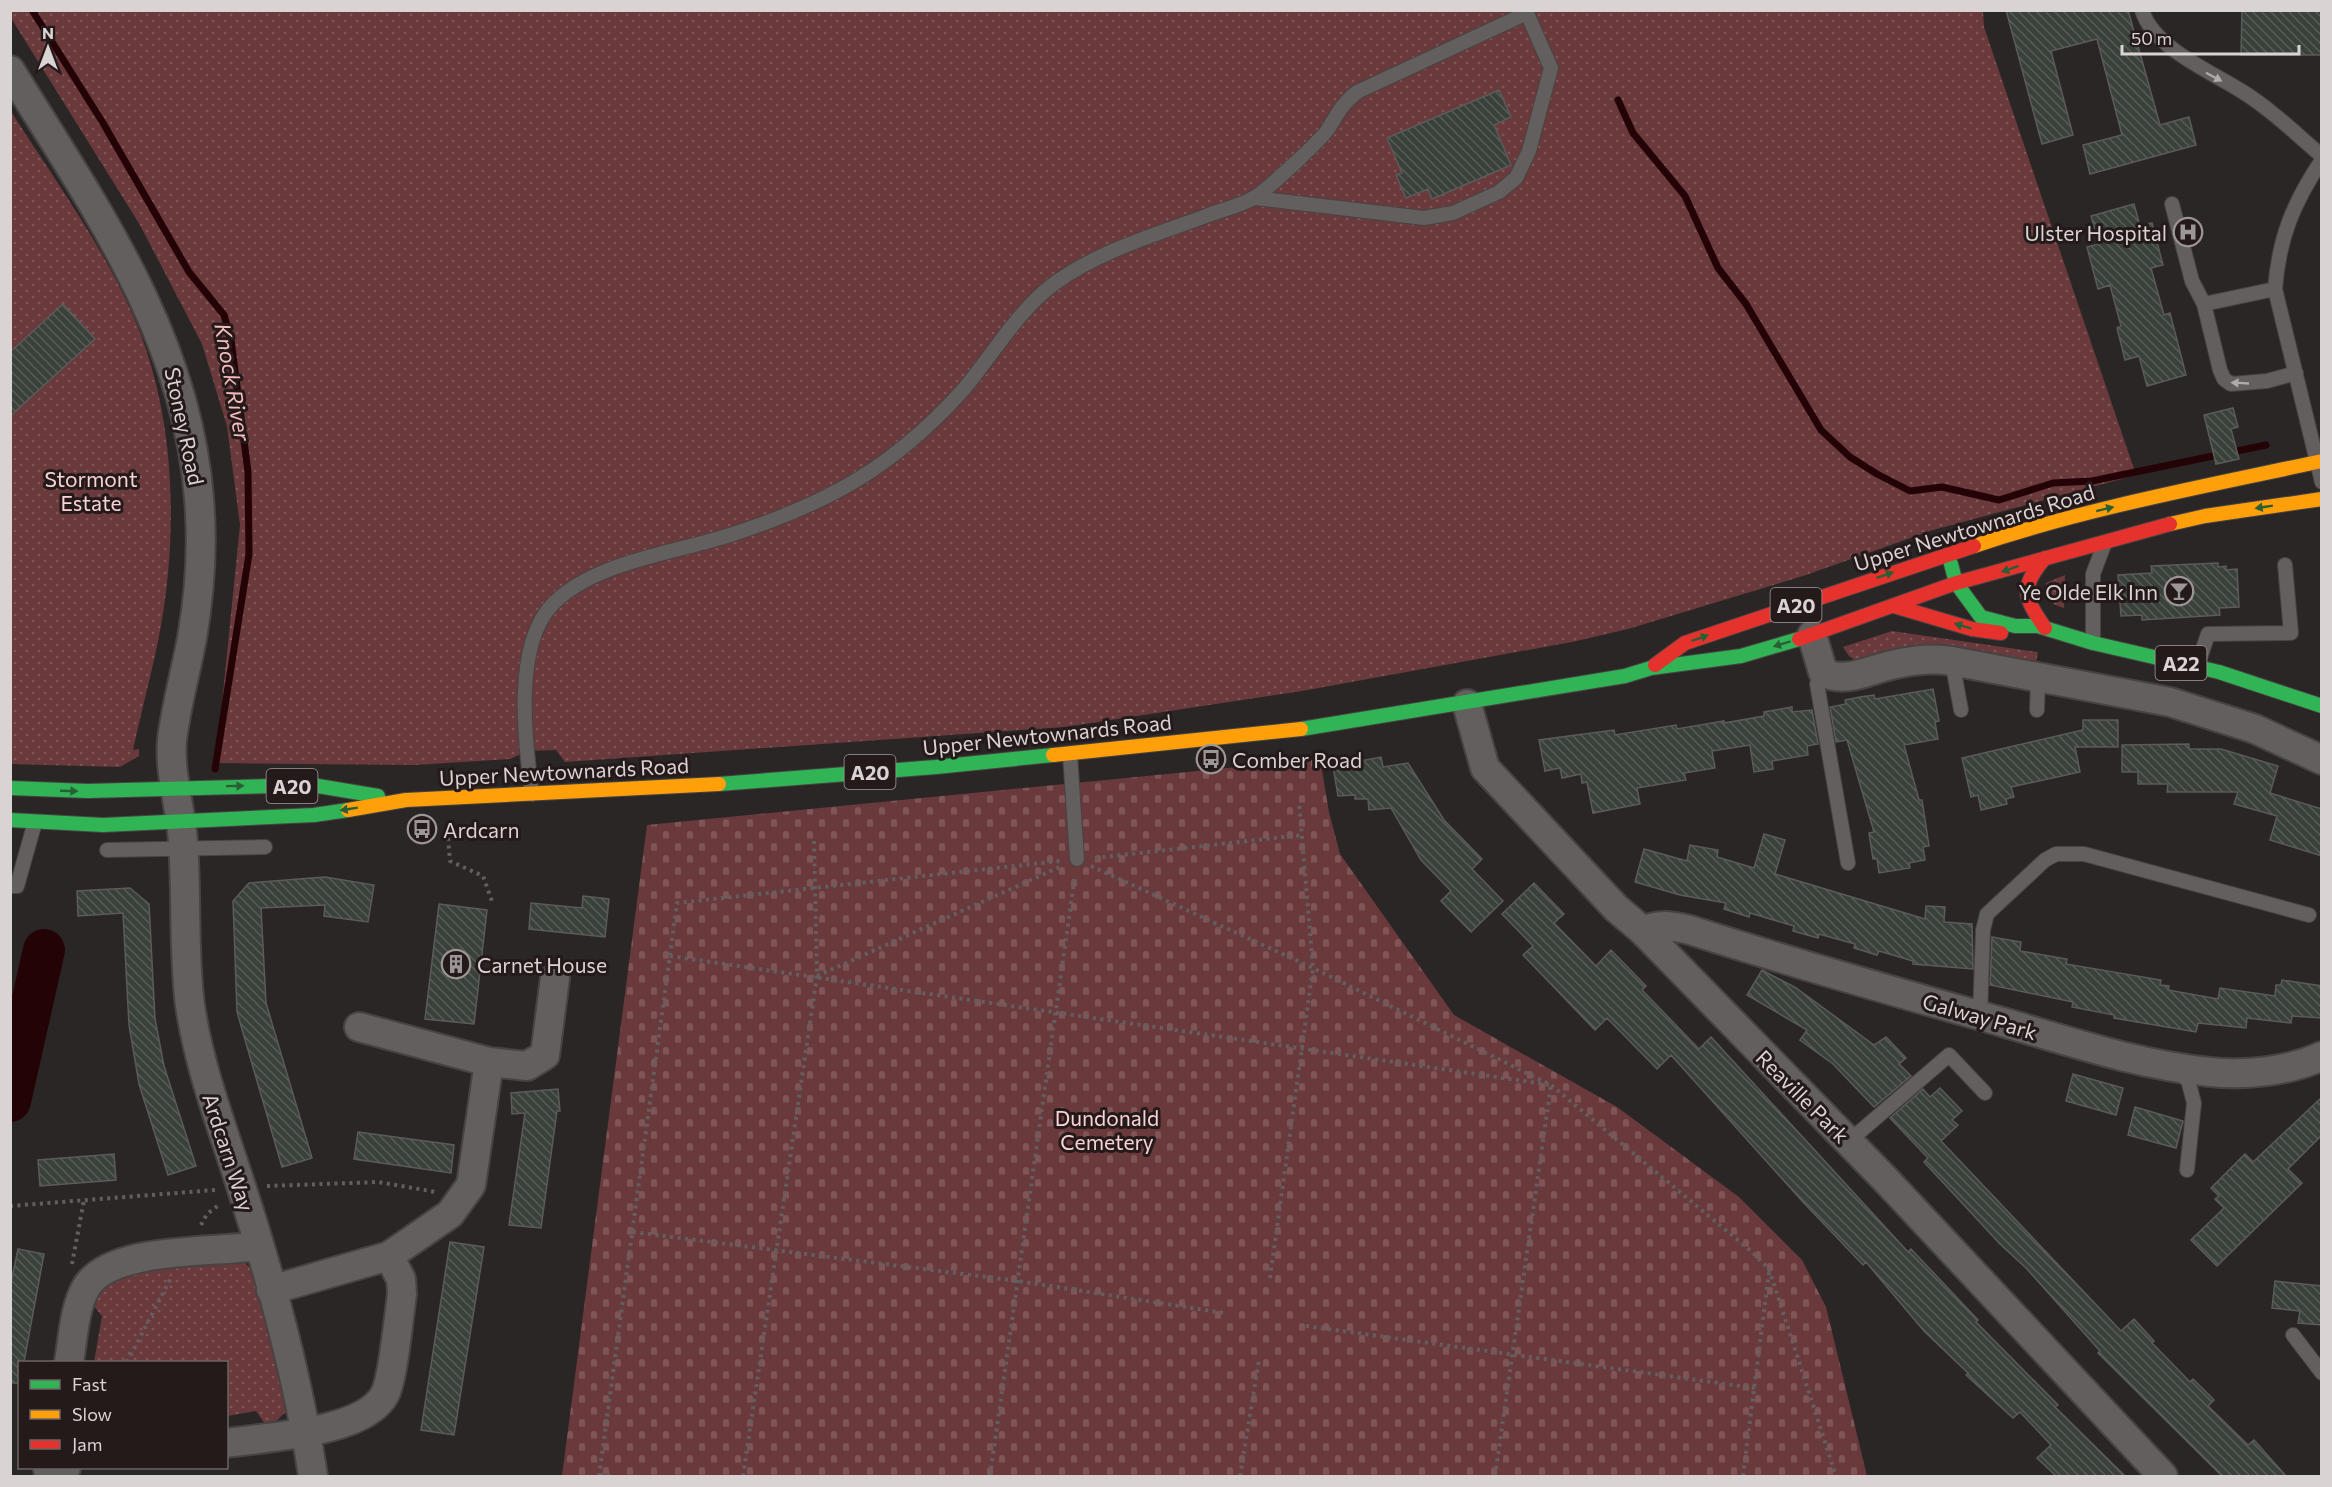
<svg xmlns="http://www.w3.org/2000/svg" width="2332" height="1487" viewBox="0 0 2332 1487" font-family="Commissioner,sans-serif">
<defs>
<pattern id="grass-dots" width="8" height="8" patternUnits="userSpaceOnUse" patternTransform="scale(1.5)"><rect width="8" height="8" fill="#6a393c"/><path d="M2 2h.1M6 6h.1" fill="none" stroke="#7f5557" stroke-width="1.8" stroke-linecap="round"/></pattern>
<pattern id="cemetery-stones" width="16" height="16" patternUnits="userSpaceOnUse" patternTransform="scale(1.5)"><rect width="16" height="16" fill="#6a393c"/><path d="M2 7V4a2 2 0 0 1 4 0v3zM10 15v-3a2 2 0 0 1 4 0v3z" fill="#7f5557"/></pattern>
<pattern id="building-back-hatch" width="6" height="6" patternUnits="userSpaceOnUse" patternTransform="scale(1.5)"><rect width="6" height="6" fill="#3a413a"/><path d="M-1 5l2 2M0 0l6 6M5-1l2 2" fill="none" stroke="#565c56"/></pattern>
</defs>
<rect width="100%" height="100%" fill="#2b2626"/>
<path fill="url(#grass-dots)" d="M 11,10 L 1983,11 L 1984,27 L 2136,475 L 1933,530 L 1806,575 L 1628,629 L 1572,642 L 1302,691 L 1064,727 L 565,762 L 556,750 L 527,751 L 510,759 L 415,765 L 216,763 L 240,525 L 227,426 L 202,344 L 140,225 L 11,18 Z
M 10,110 C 52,176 100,241 132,313 C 172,403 178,510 164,607 C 157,655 143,703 133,750 L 139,749 L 139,756 L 120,767 L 11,764 Z
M 2065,575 L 2064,608 C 2050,604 2045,599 2046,583 Z
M 1892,631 L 2030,651 L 2038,652 L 2036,663 L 1859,663 L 1849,656 L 1843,647 Z
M 243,1261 L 255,1273 L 287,1398 L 287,1411 L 268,1428 L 256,1411 L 227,1416 L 226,1362 L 94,1362 L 102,1316 L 90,1301 L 122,1268 Z"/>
<path fill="url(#cemetery-stones)" d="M 1320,759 L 1329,812 L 1340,854 L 1454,1015 L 1617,1107 L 1739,1197 L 1802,1260 L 1826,1307 L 1867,1476 L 562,1476 L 647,825 Z"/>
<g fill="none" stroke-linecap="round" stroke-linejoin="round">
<path stroke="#240307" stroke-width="7" d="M 32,10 L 103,123 L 189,272 L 224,315 L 231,340 L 248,472 L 249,554 L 215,769
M 1618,100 L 1633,133 L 1685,196 L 1718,268 L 1746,304 L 1821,430 L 1850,457 L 1877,474 L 1910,491 L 1942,487 L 1999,500 L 2053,483 L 2092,481 L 2266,445"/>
<path stroke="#240307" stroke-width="42" d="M 10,1101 L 44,950"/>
</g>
<path fill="url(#building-back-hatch)" stroke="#5b5b5a" stroke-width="1.5" d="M 2006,10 L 2128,10 L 2160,125 L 2189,117 L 2196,145 L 2090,174 L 2083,145 L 2122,135 L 2097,39 L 2051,51 L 2073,135 L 2042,144 Z
M 2242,10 L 2322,10 L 2322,55 L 2241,55 Z
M 1499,90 L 1511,117 L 1494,125 L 1511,165 L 1432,199 L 1428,189 L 1406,198 L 1396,175 L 1402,173 L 1387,138 Z
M 2134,204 L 2140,226 L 2152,223 L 2163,265 L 2151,268 L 2164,315 L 2170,313 L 2186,375 L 2147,386 L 2139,356 L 2125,360 L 2117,328 L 2121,326 L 2110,285 L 2098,289 L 2087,247 L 2099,244 L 2091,216 Z
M 63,304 L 95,339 L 10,416 L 10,352 Z
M 2233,408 L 2238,427 L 2231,429 L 2239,459 L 2216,464 L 2204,415 Z
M 2218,563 L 2218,567 L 2226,566 L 2226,570 L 2237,569 L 2239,607 L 2219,608 L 2220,615 L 2142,620 L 2142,615 L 2121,616 L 2118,575 L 2152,573 L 2151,566 Z
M 1933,689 L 1939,721 L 1935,722 L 1938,739 L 1904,745 L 1919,800 L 1922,800 L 1929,846 L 1923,847 L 1925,860 L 1909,863 L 1910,868 L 1879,873 L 1877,859 L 1873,859 L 1869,833 L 1874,832 L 1847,740 L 1836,742 L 1830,707 L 1846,704 L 1845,700 L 1860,697 L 1874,695 L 1875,699 Z
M 1792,707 L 1792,712 L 1812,710 L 1818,744 L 1807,746 L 1808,755 L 1772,761 L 1773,769 L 1754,772 L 1750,745 L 1712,751 L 1715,768 L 1684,773 L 1686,780 L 1637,788 L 1640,804 L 1593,813 L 1587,782 L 1582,783 L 1581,774 L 1562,778 L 1560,768 L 1545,771 L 1539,740 L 1614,730 L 1615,735 L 1676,725 L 1677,729 L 1724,721 L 1724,723 L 1764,716 L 1764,712 Z
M 2083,720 L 2118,720 L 2118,747 L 2075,747 L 2080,772 L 2011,787 L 2014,797 L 2006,799 L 2007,804 L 1981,810 L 1978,795 L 1971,797 L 1962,758 L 2083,730 Z
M 2189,744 L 2189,749 L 2221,749 L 2278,766 L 2270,793 L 2322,809 L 2322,856 L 2270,840 L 2277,816 L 2234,804 L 2238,792 L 2167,792 L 2168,784 L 2138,784 L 2138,772 L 2122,772 L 2122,745 Z
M 1381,757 L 1383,767 L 1408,763 L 1444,820 L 1482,859 L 1472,869 L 1503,901 L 1471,932 L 1441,901 L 1451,891 L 1421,860 L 1391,808 L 1369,810 L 1368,799 L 1355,799 L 1355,795 L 1338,796 L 1333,766 Z
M 1764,834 L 1785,840 L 1775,874 L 1925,919 L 1926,906 L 1945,907 L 1944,922 L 1972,924 L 1973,969 L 1913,964 L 1913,961 L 1879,951 L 1877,955 L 1854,948 L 1855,944 L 1819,934 L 1818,938 L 1793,931 L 1794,926 L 1750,913 L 1749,917 L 1724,909 L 1726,903 L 1680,895 L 1635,882 L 1644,849 L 1687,861 L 1690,845 L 1718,850 L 1717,857 L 1754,868 Z
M 325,877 L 374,885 L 368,922 L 324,916 L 325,905 L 261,908 L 266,1003 L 312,1158 L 282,1167 L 237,1012 L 233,901 L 249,883 Z
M 1534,883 L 1564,914 L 1554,923 L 1596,966 L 1611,950 L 1646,986 L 1642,990 L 1699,1049 L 1711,1037 L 1908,1252 L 1911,1249 L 1978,1320 L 1976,1322 L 2058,1405 L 2055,1407 L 2125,1476 L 2056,1476 L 2037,1458 L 2051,1445 L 2020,1412 L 2013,1418 L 1966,1375 L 1968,1373 L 1924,1331 L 1866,1262 L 1863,1265 L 1803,1202 L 1671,1055 L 1657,1069 L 1607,1018 L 1595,1030 L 1523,955 L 1533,946 L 1502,914 Z
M 130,888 L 149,904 L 155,1019 L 164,1066 L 196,1166 L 168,1175 L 139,1084 L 129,1025 L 123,913 L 78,916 L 77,891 Z
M 583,896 L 609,899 L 605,937 L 529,929 L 531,903 L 582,908 Z
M 439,904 L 487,910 L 474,1024 L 425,1019 Z
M 1992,937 L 2021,942 L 2020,951 L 2067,959 L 2066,964 L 2161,980 L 2160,985 L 2169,986 L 2168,990 L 2218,999 L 2220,988 L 2275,996 L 2276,985 L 2281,985 L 2282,980 L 2322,986 L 2322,1018 L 2292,1016 L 2291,1023 L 2247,1018 L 2246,1028 L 2198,1023 L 2196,1032 L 2114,1018 L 2114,1015 L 2072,1007 L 2073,1002 L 1990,985 Z
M 1762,970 L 1796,988 L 1874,1045 L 1886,1037 L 1906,1058 L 1899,1064 L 1911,1076 L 1874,1107 L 1833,1064 L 1800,1040 L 1807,1030 L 1747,995 Z
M 2073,1074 L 2123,1088 L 2116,1115 L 2066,1101 Z
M 1940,1088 L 1962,1111 L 1952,1120 L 1958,1125 L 1941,1141 L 2121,1331 L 2134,1319 L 2154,1341 L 2152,1343 L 2190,1382 L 2193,1379 L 2214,1400 L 2208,1406 L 2248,1445 L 2254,1440 L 2286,1476 L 2222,1476 L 2098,1353 L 2100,1351 L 2026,1268 L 2000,1244 L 1924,1162 L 1928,1158 L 1890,1118 L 1923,1089 L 1930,1097 Z
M 558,1089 L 560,1111 L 557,1111 L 541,1228 L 509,1225 L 525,1113 L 512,1114 L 511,1093 Z
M 2322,1097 L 2322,1135 L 2288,1169 L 2302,1183 L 2217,1266 L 2191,1240 L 2224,1208 L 2215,1199 L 2219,1196 L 2211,1188 L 2245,1154 L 2253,1162 Z
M 2135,1107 L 2183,1121 L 2176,1148 L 2128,1135 Z
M 358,1132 L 454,1145 L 451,1173 L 354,1159 Z
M 114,1154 L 116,1180 L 40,1186 L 38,1160 Z
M 450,1242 L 484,1247 L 454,1435 L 421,1430 Z
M 18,1249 L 44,1254 L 24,1362 L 20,1362 L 20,1383 L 10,1383 L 10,1288 Z
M 2275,1281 L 2322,1286 L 2322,1325 L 2298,1323 L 2300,1311 L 2272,1308 Z"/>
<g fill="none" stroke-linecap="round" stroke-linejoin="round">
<g stroke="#474343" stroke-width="16">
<path id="lane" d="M 2142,10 C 2153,48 2212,72 2243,92 C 2272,110 2296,134 2322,156
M 2322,160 C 2293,203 2279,238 2275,289 L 2322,482
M 2172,204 L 2192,281 L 2204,304 L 2275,289
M 2204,304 L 2220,370 L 2224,379 L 2231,384 L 2267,381 L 2296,373
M 2093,643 L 2093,574 L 2104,545
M 1952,661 L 1961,710
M 2197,667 L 2208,634 L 2291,633 L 2285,565
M 1823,672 L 1817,684 L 1848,863
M 2037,710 L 2038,679
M 1070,754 L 1077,859
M 532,794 C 525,742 513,646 552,605 C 592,562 675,553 730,535 C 767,523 806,508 839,490 C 885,466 929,428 963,390 C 993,355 1017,311 1055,283 C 1099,251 1155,235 1206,216 C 1221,210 1241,206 1255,197 C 1266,191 1322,139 1328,129 C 1340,111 1339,107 1357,92 L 1527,13 L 1551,68 L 1529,151 L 1516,178 L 1499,192 L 1453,213 L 1424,218 L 1255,198
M 107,850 L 265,847
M 10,886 L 17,886 L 35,822
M 1980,1016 L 1983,930 L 1987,914 L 2045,860 L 2056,854 L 2084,854 L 2309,915
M 2178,1073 L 2188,1080 L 2194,1103 L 2187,1170
M 1848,1142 L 1949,1055 L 1985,1093
M 2293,1335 L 2322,1373"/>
</g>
<g stroke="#474343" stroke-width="32">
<path id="street" d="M 10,70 C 94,206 186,334 199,498 C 203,545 200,592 192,638 C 186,671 176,706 172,740 C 169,773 181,809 183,842 C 187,896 183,952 190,1005 C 199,1067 221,1124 240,1183 C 271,1278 298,1378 313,1476
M 1812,635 L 1823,672 C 1845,685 1873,668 1896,664 C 1914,660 1934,658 1952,661 L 2170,702 L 2255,729 L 2322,760
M 1467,704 L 1485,768 L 1616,908 L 1643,931 L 1885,1179 L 2163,1476
M 1643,931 C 1659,923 1673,926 1690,930 C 1792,963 1896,992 1999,1021 C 2068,1041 2138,1065 2210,1072 C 2245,1076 2290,1071 2322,1056
M 359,1027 L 489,1062 L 527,1066 L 545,1055 L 555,978
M 271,1290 L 389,1256 L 450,1214 L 471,1185 L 489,1062
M 69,1362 C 73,1339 74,1307 87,1286 C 113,1246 215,1253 258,1246
M 226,1443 C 267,1437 365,1433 385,1394 C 393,1379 399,1315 402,1294 L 401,1279 L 389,1256
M 48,1470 L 66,1468"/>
</g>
<g stroke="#474343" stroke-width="16">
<path id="fast" d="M 1951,564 L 1956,583 L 1981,617 L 2015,626 L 2038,626 L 2093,643 L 2219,672 L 2322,706
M 1301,729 L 1625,676 L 1651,668 L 1741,656 L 1799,639
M 719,784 L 936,767 L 1053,755
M 10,788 L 88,791 L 312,785 L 378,796
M 10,820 L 103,825 L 314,815 L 348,810"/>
</g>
<g stroke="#474343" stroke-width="16">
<path id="slow" d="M 2170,524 L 2205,516 L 2322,499
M 1974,546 C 2087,508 2206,486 2322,461
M 1053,755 L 1301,729
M 348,810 L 406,800 L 719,784"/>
</g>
<g stroke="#474343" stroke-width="16">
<path id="jam" d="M 2045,558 C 2019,588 2024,597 2045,628
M 1894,606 L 1972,629 L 2001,633
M 1799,639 L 1956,583 L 2170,524
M 1655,665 L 1685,643 L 1974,546"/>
</g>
<path stroke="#635f5f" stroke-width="4" stroke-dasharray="3 4.5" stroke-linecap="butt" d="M 448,838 L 450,861 L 483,876 L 493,904
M 1095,858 L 1302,835
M 1091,866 L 1313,968 L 1551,1085 L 1751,1251 L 1769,1269 L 1836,1476
M 670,956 L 1551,1085 L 1495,1476
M 817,976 L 1062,866
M 267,1186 L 378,1182 L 436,1192
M 10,1206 L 215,1190
M 201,1225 L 207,1214 L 220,1204
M 633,1232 L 1018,1281 L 1224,1313
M 72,1264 L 84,1200
M 1270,1278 L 1313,968 L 1299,802
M 1306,1326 L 1755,1388
M 127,1362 L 171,1278
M 600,1475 L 611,1476
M 599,1476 L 677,903 L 1060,861
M 743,1476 L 817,976 L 814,841
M 990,1476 L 1075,875
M 1240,1476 L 1259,1360
M 1743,1476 L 1769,1272"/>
<use href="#lane" stroke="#635f5f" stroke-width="14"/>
<use href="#street" stroke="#635f5f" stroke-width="28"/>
<use href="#fast" stroke="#30b455" stroke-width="14"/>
<use href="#slow" stroke="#ff9f0a" stroke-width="14"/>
<use href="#jam" stroke="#e5322d" stroke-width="14"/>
</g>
<defs><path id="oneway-solid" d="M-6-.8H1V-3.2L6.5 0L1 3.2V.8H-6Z" transform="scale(1.5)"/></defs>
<g fill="#b0aaaa">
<use href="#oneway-solid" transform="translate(2214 77) rotate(28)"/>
<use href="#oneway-solid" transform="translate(2240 383) rotate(-177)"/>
</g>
<g fill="#295f35">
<use href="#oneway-solid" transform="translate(2264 507) rotate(171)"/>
<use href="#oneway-solid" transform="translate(2105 509) rotate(-14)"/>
<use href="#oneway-solid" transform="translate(2010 569) rotate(160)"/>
<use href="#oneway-solid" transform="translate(1885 575) rotate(-19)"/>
<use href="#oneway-solid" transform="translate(1963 626) rotate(-163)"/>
<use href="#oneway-solid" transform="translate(1700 638) rotate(-19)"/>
<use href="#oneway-solid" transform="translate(1782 644) rotate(163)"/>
<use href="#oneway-solid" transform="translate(235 786) rotate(-1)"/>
<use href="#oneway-solid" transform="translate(69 791) rotate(2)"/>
<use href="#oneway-solid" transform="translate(349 809) rotate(171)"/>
</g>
<defs>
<g id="hospital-ring" transform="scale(1.5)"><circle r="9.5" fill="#241a1a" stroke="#9d9696" stroke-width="1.5"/><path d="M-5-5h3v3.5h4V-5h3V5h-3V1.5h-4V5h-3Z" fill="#9d9696"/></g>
<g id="bar-ring" transform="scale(1.5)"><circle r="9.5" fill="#241a1a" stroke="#9d9696" stroke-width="1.5"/><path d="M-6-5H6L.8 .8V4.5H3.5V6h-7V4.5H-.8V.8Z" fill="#9d9696"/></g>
<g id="bus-ring" transform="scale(1.5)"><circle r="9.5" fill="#241a1a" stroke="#9d9696" stroke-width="1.5"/><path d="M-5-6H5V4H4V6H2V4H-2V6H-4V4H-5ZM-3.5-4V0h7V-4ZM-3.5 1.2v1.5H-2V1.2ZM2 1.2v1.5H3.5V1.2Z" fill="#9d9696"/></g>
<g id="building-ring" transform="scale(1.5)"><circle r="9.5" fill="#241a1a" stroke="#9d9696" stroke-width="1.5"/><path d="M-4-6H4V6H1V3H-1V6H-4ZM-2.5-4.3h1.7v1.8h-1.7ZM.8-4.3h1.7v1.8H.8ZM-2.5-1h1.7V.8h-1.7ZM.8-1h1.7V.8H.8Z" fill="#9d9696"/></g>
</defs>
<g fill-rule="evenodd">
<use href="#hospital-ring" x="2188" y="232"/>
<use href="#bar-ring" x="2179" y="591"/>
<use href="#bus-ring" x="1211" y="759"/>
<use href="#bus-ring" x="422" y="829"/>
<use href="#building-ring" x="456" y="964"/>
</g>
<g text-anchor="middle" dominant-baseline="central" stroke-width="6" stroke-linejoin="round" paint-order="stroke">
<g fill="#241a1a" stroke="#a39c9c" stroke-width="1.5">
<rect x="1770.5" y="588" width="51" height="34" rx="4.5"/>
<rect x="2155.5" y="646" width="51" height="34" rx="4.5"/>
<rect x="844.5" y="755" width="51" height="34" rx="4.5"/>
<rect x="266.5" y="769" width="51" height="34" rx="4.5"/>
</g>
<g font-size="20" font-weight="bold" fill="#dad3d3">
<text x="1796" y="605">A20</text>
<text x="2181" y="663">A22</text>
<text x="870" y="772">A20</text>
<text x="292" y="786">A20</text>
</g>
<g font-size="21" fill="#dad3d3" stroke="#241a1a" text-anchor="start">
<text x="2167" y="232" text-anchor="end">Ulster Hospital</text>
<text x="2158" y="591" text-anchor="end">Ye Olde Elk Inn</text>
<text x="1232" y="759">Comber Road</text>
<text x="443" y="829">Ardcarn</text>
<text x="477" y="964">Carnet House</text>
</g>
<g font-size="21" fill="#dad3d3" stroke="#241a1a">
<text transform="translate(185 426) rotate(78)">Stoney Road</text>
<text transform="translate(1974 527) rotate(-17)">Upper Newtownards Road</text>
<text transform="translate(1047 734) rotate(-6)">Upper Newtownards Road</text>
<text transform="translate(564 771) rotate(-3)">Upper Newtownards Road</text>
<text transform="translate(1980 1016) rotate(16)">Galway Park</text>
<text transform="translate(1803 1096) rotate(45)">Reaville Park</text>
<text transform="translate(229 1152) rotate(72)">Ardcarn Way</text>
</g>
<g font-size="21" fill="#fbd3d4" stroke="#241a1a">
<text x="91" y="478">Stormont<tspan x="91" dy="24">Estate</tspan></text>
<text x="1107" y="1117">Dundonald<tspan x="1107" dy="24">Cemetery</tspan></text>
</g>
<g font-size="22" font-style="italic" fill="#f6bcbd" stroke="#241a1a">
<text transform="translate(233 382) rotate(80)">Knock River</text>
</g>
</g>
<rect width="2332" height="1487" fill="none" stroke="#dad3d3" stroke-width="24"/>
<rect x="18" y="1361" width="210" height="108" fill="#241a1a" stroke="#6d6464" stroke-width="1.5"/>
<rect x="30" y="1380" width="30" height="9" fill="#30b455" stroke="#6d6464" stroke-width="1.5"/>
<text x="72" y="1391" font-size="18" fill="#dad3d3">Fast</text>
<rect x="30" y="1410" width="30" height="9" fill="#ff9f0a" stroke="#6d6464" stroke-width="1.5"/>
<text x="72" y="1421" font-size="18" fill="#dad3d3">Slow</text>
<rect x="30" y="1440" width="30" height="9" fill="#e5322d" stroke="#6d6464" stroke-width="1.5"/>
<text x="72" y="1451" font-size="18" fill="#dad3d3">Jam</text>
<g transform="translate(48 48)" stroke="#241a1a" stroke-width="4.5" paint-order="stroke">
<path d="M0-4.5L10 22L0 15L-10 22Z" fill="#dad3d3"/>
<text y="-9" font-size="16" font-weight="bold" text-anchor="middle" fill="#dad3d3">N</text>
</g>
<path d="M2122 45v9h177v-9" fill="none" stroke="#dad3d3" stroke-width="3"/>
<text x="2131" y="45" font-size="18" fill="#dad3d3" stroke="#241a1a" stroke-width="4.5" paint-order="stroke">50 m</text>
</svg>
